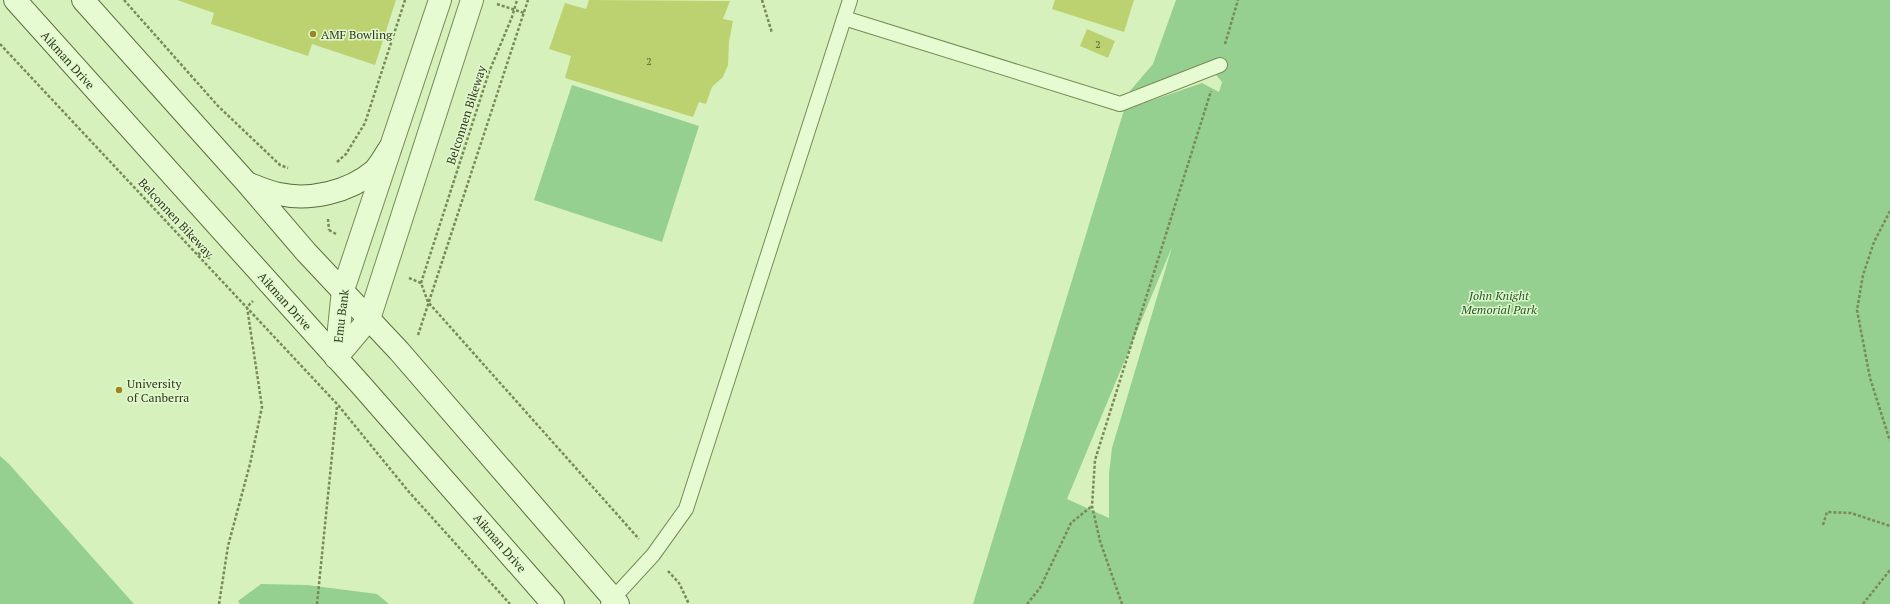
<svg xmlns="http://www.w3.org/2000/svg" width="1890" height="604" viewBox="0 0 1890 604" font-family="'PT Serif',serif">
<rect width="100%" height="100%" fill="#d7f1bd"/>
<path fill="#95d091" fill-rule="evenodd" d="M 1176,0 L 1890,0 L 1890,604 L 973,604 L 1124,110 L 1202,83 L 1219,92 L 1222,82 L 1206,63 L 1129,92 L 1153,64 ZM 1172,247 L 1112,448 L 1109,474 L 1109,518 L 1067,499 Z
M 572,85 L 699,126 L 662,242 L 534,200 Z
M 0,456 L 9,464 L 134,604 L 0,604 Z
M 261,584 L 307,585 L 377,594 L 389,604 L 240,604 L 238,601 Z"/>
<path fill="#bcd270" d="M 177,0 L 396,0 L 375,65 L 312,44 L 308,56 L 211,24 L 214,13 Z
M 589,0 L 730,1 L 723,19 L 733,21 L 729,42 L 728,65 L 723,77 L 712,87 L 706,104 L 699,102 L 693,117 L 565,78 L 571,56 L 549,49 L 565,3 L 586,9 Z
M 1055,0 L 1134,0 L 1124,32 L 1052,9 Z
M 1087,29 L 1115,41 L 1108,58 L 1080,46 Z"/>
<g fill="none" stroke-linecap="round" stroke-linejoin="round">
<g stroke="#788a55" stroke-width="16">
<path id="service" d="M 844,18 L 1120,104 L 1220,65
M 608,604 L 653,555 L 686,509 L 850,0"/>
</g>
<g stroke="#788a55" stroke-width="24">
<path id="tertiary" d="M 336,358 L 369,319 L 472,0
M 336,358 L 343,290 L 440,0"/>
</g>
<g stroke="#5c6c39" stroke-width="24">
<path id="secondary" d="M 15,0 L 361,385 L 553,604
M 83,0 L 246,182 L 306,252 L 399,351 L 618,604
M 247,183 C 257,187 268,192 279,194 C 310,201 349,192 374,171 C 380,165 385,155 390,148"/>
</g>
<path stroke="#788a55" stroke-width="2.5" stroke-dasharray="3 2" stroke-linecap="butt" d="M 124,0 L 218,106 L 280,165 L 288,168
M 762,0 L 772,33
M 497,4 L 524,13
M 0,44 L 338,405 L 409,492 L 510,604
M 1225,44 L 1238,0
M 337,162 L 346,154 L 365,123 L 405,0
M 1890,211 L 1874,242 L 1863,275 L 1857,310 L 1870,378 L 1890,441
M 328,219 L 329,230
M 329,230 L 336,234
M 198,253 L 211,259
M 409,278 L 421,283 L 428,302 L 639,539
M 421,283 L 489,72 L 512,17 L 517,0
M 418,335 L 528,0
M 1823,525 L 1827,512 L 1851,513 L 1890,526
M 668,571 L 679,583 L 689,604
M 219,604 L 228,546 L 250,464 L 262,407 L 247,307 L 253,301
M 317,604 L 337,406
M 1027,604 L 1040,588 L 1071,523 L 1092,506
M 1122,604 L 1100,541 L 1092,506 L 1095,460 L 1211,91
M 1863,604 L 1890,570"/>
<use href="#service" stroke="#e6fbd1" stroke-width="14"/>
<use href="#tertiary" stroke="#e6fbd1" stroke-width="22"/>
<use href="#secondary" stroke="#e6fbd1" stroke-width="22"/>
</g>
<g fill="#9e8521" stroke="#e2f8ce" stroke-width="1.5">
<circle cx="313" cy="34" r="4"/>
<circle cx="119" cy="390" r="4"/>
</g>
<g text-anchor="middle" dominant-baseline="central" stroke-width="3" stroke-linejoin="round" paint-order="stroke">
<g font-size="10" fill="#535e30">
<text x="1098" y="44">2</text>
<text x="649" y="61">2</text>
</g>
<g font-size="12" fill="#30381b" stroke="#e2f8ce" text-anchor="start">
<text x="321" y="34">AMF Bowling</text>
<text x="127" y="383">University<tspan x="127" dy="14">of Canberra</tspan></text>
</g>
<g font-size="12" fill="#30381b" stroke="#e2f8ce">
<text transform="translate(68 60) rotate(48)">Aikman Drive</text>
<text transform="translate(466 115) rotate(-72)">Belconnen Bikeway</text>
<text transform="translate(176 218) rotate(47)">Belconnen Bikeway</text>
<text transform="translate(285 301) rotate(48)">Aikman Drive</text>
<text transform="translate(341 316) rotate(-83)">Emu Bank</text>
<text transform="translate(500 543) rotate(49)">Aikman Drive</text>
</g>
<g font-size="12" font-style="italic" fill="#205723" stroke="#e2f8ce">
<text x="1499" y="295">John Knight<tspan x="1499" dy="14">Memorial Park</tspan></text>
</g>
</g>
</svg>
